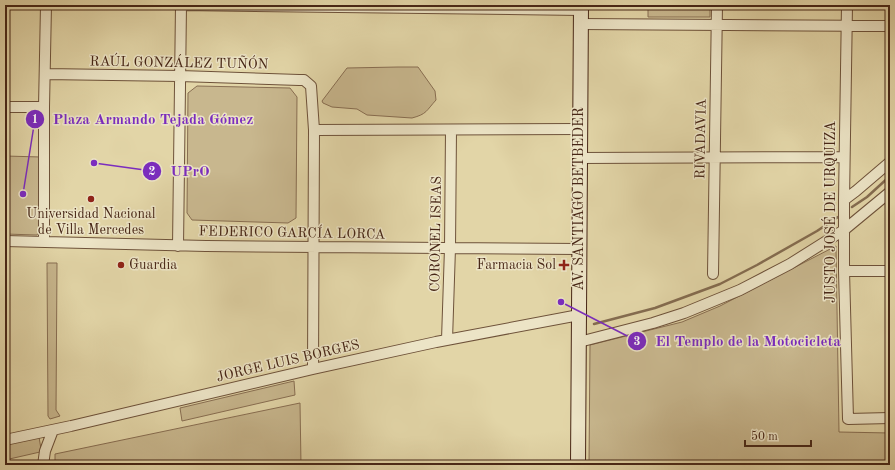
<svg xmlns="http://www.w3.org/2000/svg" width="895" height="470" viewBox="0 0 895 470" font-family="'Old Standard TT',serif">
<rect width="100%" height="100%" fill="#e2d5a7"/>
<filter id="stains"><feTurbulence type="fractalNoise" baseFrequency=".005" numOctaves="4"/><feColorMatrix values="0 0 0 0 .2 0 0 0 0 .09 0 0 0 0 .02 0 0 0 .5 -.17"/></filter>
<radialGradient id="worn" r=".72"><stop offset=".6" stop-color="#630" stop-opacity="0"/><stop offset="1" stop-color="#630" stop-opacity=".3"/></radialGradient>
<path fill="#c8b78e" stroke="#886e52" d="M 648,5 L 710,5 L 710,17 L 648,17 Z
M 398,67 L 418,67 L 435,91 L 436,100 C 426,111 427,114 412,118 L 367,115 L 357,109 L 332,107 L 323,103 L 322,101 L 347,68 Z
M 197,86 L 290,88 L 297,97 L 296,218 L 288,223 L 192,220 L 187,213 L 188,93 Z
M 5,156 L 41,157 L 39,232 L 37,235 L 5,234 Z
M 836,246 L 839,432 L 890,433 L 890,465 L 589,465 L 590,345 L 682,322 L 720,306 Z
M 47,263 L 57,263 L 56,410 L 60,416 L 50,419 L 48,416 Z
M 294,381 L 295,395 L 182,421 L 180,408 Z
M 300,403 L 301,465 L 55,465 L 55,454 Z
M 39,437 L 41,449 L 40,452 L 5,460 L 5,445 Z"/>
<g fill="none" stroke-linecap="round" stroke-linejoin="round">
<path stroke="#846c50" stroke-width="2.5" d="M 852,207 L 867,197 L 890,176
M 594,324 L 655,308 L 720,284 L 757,265 L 817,231 L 838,217"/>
<g stroke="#6e523a" stroke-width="12">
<path id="minor" d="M 181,5 L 581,10
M 847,5 L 844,200 L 844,271 L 848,419 L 890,418
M 580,24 L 890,26
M 45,74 L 180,76 L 299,80 L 304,80 L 311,86 L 314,130 L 313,369
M 5,107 L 44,107
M 314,130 L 580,129
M 579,158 L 844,157
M 844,200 L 856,191 L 890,162
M 5,241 L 206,246 L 579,249
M 44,242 L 44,107 L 46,5
M 178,246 L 181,5
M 844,271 L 890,271
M 713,274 L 717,5
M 447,340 L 450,248 L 451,130
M 579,342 L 653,323 L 684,313 L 740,290 L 790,264 L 844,230 L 890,192
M 5,440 L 71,426 L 313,369 L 436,342 L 579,315
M 43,465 L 45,451 L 53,430"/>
</g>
<g stroke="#472616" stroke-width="16">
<path id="secondary" d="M 578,465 L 581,5"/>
</g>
<use href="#minor" stroke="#ece4c6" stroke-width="10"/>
<use href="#secondary" stroke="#ece4c6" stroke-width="14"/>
</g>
<g fill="#8f2418" stroke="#ece4c6" stroke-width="1.5">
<circle cx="91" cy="199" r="4"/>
<circle cx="121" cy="265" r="4"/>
<path d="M562 259h4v4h4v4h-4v4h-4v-4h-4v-4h4z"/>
</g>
<g text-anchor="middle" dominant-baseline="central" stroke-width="3" stroke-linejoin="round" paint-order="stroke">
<g font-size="14" fill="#472616" stroke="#ece4c6">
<text transform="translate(179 63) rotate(1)">RAÚL GONZÁLEZ TUÑÓN</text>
<text transform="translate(701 139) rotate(-89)">RIVADAVIA</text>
<text transform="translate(579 199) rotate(-90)">AV. SANTIAGO BETBEDER</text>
<text transform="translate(831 212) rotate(-90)">JUSTO JOSÉ DE URQUIZA</text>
<text transform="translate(292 233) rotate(1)">FEDERICO GARCÍA LORCA</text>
<text transform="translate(436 234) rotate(-89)">CORONEL ISEAS</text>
<text transform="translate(288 361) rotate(-13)">JORGE LUIS BORGES</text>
</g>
<g font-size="14" fill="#472616" stroke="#ece4c6">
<text x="91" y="214">Universidad Nacional<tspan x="91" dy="16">de Villa Mercedes</tspan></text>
<text x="129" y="265" text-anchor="start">Guardia</text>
<text x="556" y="265" text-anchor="end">Farmacia Sol</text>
</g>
</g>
<path fill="none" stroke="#7b2cbf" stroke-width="1.5" d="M23 194L35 119M94 163L152 171M561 302L637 341"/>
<g fill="#7b2cbf" stroke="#ece4c6" stroke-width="1.5">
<circle cx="23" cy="194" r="4"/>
<circle cx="94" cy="163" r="4"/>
<circle cx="561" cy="302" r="4"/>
<circle cx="35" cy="119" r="10"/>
<circle cx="152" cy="171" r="10"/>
<circle cx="637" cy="341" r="10"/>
</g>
<g font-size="12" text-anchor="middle" font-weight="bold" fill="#fff">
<text x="35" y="123">1</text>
<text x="152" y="175">2</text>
<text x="637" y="345">3</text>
</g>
<g font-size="15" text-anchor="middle" font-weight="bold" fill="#7b2cbf" stroke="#ece4c6" stroke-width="3" stroke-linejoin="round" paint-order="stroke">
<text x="153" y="124">Plaza Armando Tejada Gómez</text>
<text x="190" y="176">UPrO</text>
<text x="748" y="346">El Templo de la Motocicleta</text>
</g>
<rect width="895" height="470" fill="none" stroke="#e2d5a7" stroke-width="20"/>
<rect x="6" y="6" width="883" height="458" fill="none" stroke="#472616" stroke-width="2"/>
<rect x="10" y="10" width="875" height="450" fill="none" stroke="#472616"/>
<path d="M745 440v6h66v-6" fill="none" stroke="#472616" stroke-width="2"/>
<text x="751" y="440" font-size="12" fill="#472616" stroke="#ece4c6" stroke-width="3" paint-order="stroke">50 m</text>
<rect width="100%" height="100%" filter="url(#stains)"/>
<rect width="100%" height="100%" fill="url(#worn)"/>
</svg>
